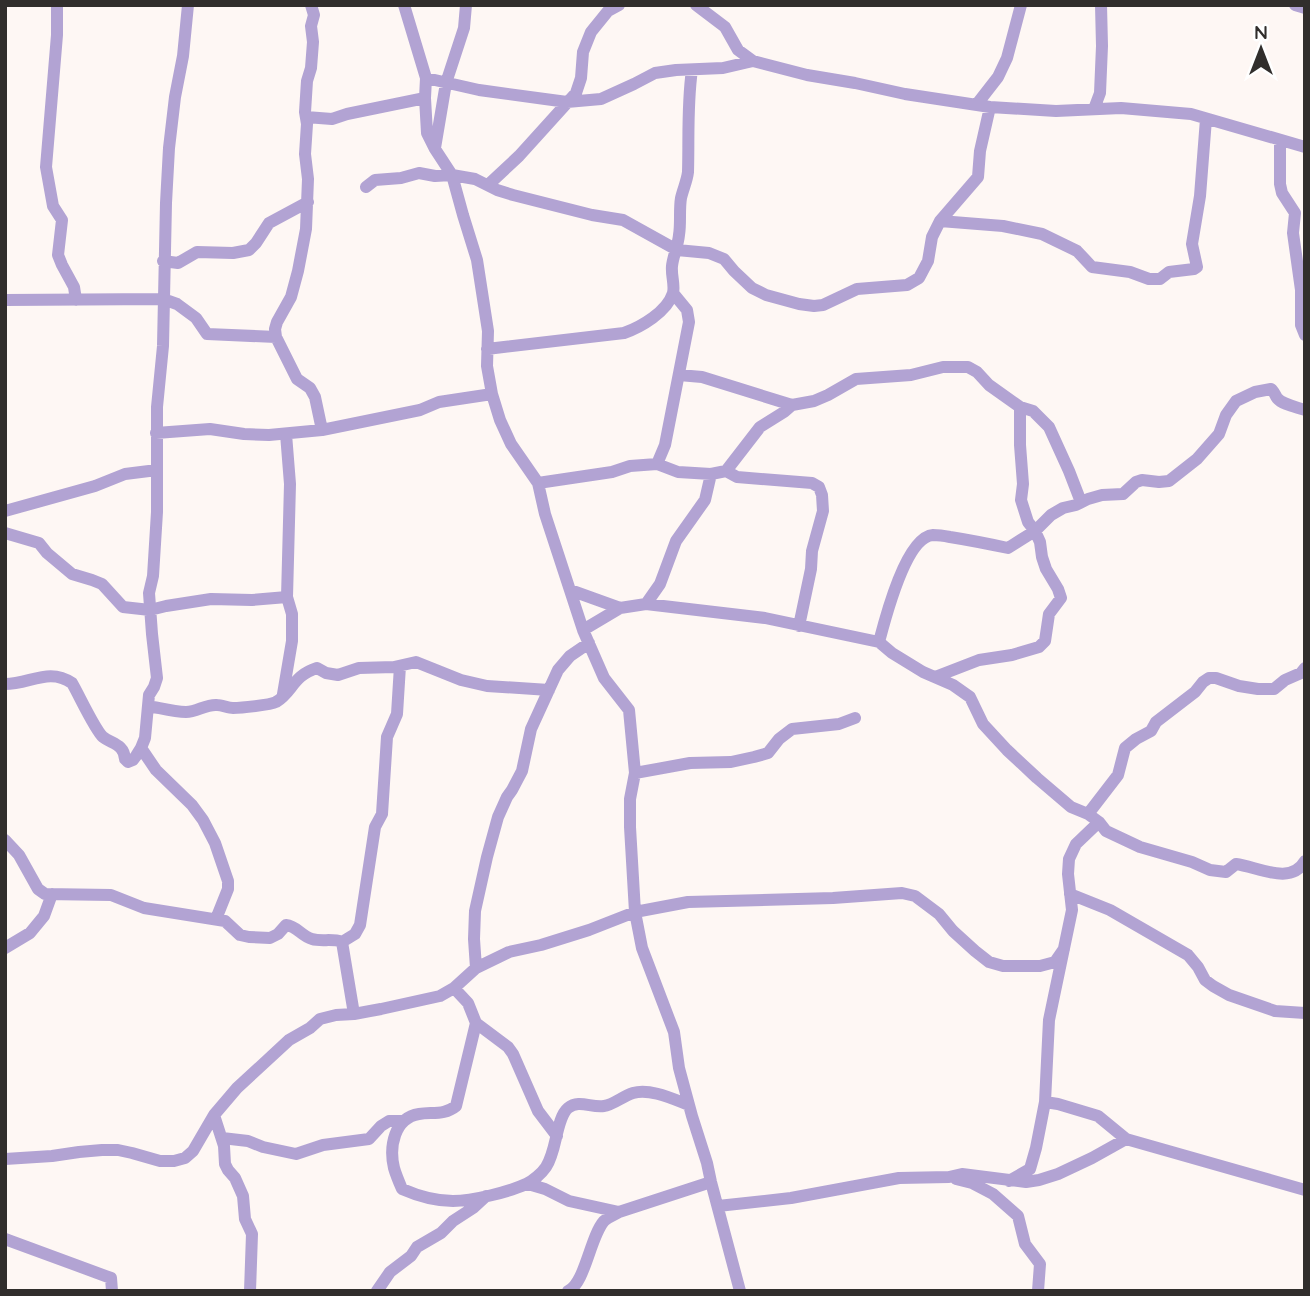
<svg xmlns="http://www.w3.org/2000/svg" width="1310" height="1296" viewBox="0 0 1310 1296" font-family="Quicksand,sans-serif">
<rect width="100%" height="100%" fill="#fef7f4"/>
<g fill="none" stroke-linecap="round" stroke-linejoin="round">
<path stroke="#b2a3d3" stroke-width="12" d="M 57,5 L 57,35 L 46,167 L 53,206 L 62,220 L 58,255 L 62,265 L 74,287 L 76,300
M 311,5 L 314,15 L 311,26 L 313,42 L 311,68 L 307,81 L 305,112 L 307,124 L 305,154 L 308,179 L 306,229 L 298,271 L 291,297 L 277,322 L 275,329 L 276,337 L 297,379 L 310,388 L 315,397 L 322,430
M 404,5 L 426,78 L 425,98 L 427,133 L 435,149 L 452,175 L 463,215 L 477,260 L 488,331 L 487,366 L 492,394 L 500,420 L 511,444 L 538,483 L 545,514 L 583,630 L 604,678 L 629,710 L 635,773 L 630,799 L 630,827 L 635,912 L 642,948 L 674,1032 L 679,1068 L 692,1116 L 707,1163 L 711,1182 L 740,1291
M 696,5 L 725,27 L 738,50 L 753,61
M 1295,5 L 1305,8
M 426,78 L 479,90 L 567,102 L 601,99 L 634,84 L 655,73 L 676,70 L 723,68 L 753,61 L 807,75 L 855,83 L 905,94 L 990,107 L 1056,111 L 1121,108 L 1191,114 L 1305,147
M 977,104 L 998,77 L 1007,58 L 1021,5
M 1094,109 L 1100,93 L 1102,46 L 1101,5
M 306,117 L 332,119 L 347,114 L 425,98
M 1280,140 L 1280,184 L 1282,193 L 1295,213 L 1293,233 L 1301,290 L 1301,325 L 1305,335
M 435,148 L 446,83 L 464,28 L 466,5
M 488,185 L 519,156 L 576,93 L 581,78 L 583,52 L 591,32 L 608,11 L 619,5
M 366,187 L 375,180 L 401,178 L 419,173 L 435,176 L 452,175 L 475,179 L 497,190 L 513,195 L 592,215 L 623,220 L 677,250 L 709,253 L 724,259 L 734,271 L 752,288 L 766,295 L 799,304 L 814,306 L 823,305 L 857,289 L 907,285 L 919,278 L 928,261 L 932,237 L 940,221 L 978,177 L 980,151 L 990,107
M 940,221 L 1003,226 L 1042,234 L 1077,251 L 1092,267 L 1130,272 L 1149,279 L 1160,279 L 1169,272 L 1194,269 L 1197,267 L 1192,244 L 1200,196 L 1206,119
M 163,261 L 178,263 L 197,252 L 233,253 L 249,250 L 256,243 L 269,223 L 308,202
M 5,300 L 163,299 L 177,304 L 196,318 L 207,334 L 276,337
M 487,349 L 624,333 C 641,327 667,312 673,293 C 675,285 671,275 672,266 C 673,256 678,246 679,235 C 681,223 679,210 681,198 C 683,189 687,181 688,172 C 689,138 687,104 692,70
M 679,375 L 702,377 L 792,405 L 814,401 L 828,395 L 856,379 L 911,375 L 943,367 L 968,367 L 977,372 L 989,385 L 1020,407 L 1033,411 L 1049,427 L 1069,471 L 1081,502
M 156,433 L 210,429 L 244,434 L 269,435 L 322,430 L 420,410 L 439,402 L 492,394
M 657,464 L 665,445 L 689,322 L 687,310 L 673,293
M 726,471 L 760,427 L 784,412 L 792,405
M 538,483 L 612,472 L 630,466 L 657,464 L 678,472 L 711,474 L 726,471 L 737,477 L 812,483 L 819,487 L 822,495 L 823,511 L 812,551 L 811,569 L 799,626
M 5,511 L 95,486 L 125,474 L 157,470
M 5,533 L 39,543 L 47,553 L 72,574 L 92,580 L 102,584 L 123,607 L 150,610 L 166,606 L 211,599 L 252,600 L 287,597
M 570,590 L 620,608
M 646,604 L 660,584 L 676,541 L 705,500 L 711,474
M 583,630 L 620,608 L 646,604 L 765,618 L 879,642 L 892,653 L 923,672 L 953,685 L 970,697 L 983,724 L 1007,750 L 1037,778 L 1071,807 L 1088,814 L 1099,822 L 1106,831 L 1140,847 L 1192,862 L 1210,870 L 1226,872 L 1236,864 C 1258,867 1291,886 1305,861
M 879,642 C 885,619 906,537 933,535 C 938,535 945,536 950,537 C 969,540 989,544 1008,548 L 1035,531 L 1051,515 L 1063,508 L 1076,505 L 1088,499 L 1102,495 L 1123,494 L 1136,482 L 1142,480 L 1159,482 L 1169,481 L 1197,459 L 1219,434 L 1226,415 L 1236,401 L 1255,392 L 1271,389 C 1274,391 1275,395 1277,398 C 1283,405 1297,407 1305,410
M 935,677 L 979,660 L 1012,655 L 1039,647 L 1045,641 L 1049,614 L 1061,598 L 1058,589 L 1046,569 L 1042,557 L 1040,542 L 1035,531 L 1028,522 L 1021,500 L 1023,484 L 1020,445 L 1020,407
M 5,684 C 30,684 49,667 72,683 C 79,695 95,730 103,737 C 112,744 124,744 125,759 L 128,762 L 133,760 L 136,756 L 141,748 L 145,738 L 149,695 L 154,687 L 157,678 L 152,634 L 149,593 L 153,576 L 157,512 L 157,407 L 163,346 L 166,203 L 169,148 L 175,97 L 183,56 L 188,5
M 283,694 L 292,641 L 292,614 L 287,597 L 290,484 L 286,434
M 148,706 C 160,708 174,712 186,712 C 197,712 206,704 217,705 C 222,705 228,708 233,708 C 241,708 270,705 276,702 C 293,692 292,676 317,668 L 326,673 L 338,675 L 359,668 L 394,667 L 416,662 L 461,680 L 487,686 L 549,690
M 141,748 L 156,770 L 192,805 L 203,820 L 215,843 L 228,881 L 228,889 L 216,919
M 635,773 L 690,763 L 731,762 L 754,757 L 768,753 L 779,739 L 792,729 L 839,724 L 855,718
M 1088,814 L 1118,775 L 1125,748 L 1136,739 L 1151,731 L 1156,722 L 1195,692 L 1203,682 L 1209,678 L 1216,678 L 1239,686 L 1258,689 L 1274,689 L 1285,680 L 1301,673 L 1305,668
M 5,840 L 19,855 L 38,889 L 45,894 L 111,895 L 144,908 L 225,921 L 240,935 L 249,937 L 270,938 L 278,934 L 286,925 C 297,926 301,936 312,939 C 322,942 332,938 342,942 L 355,934 L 360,925 L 375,827 L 382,814 L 387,737 L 397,714 L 400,666
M 1070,894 L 1110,910 L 1188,955 L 1198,967 L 1205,980 L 1213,986 L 1229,995 L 1275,1011 L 1305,1013
M 342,942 L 354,1014
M 5,948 L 30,933 L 44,916 L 52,894
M 476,968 L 474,939 L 475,911 L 487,857 L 498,817 L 507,797 L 512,790 L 522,771 L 531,729 L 558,670 L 570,656 L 589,643
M 454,988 L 468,1003 L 476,1023 L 456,1106 C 445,1115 433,1112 419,1114 C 394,1118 389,1147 394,1168 C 396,1175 399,1182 402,1189 C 418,1196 435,1201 453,1201 C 472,1201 509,1192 526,1184 C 533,1181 542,1173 546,1167 C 557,1151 556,1118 568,1108 C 579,1099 591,1108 604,1106 C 613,1105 623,1096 633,1093 C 650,1088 673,1099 689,1105
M 476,1023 L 508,1047 L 513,1054 L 538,1111 L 557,1136
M 1045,1102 L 1058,1104 L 1098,1116 L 1126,1139 L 1305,1190
M 214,1115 L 224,1146 L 225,1164 L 228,1170 L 235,1178 L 243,1196 L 245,1219 L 252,1234 L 250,1291
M 222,1138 L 248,1141 L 263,1147 L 296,1154 L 323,1145 L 369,1139 L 381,1126 L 389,1121 L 403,1121
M 5,1159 L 52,1156 L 79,1152 L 102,1150 L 118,1150 L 132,1153 L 160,1161 L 174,1161 L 185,1158 L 193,1151 L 214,1115 L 237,1088 L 289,1040 L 310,1028 L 320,1019 L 336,1015 L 354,1014 L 381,1009 L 440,996 L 454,988 L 476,968 L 509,952 L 541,945 L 589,930 L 635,912 L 688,902 L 833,898 L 902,893 L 915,896 L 939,914 L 953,931 L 975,951 L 989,962 L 1003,966 L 1040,966 L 1055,962 L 1064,949
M 956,1179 L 972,1183 L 993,1194 L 1018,1216 L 1025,1244 L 1040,1264 L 1038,1291
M 1009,1181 L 1030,1169 L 1036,1148 L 1045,1102 L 1049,1020 L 1072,910 L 1068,874 L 1069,859 L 1076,844 L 1099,822
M 528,1184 L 545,1189 L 569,1201 L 619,1212
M 718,1206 L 791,1198 L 899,1178 L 949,1177 L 962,1174 L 1026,1182 L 1039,1180 L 1058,1174 L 1092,1158 L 1126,1139
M 5,1239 L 111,1278 L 112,1291
M 377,1291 L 390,1272 L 411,1256 L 417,1247 L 441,1233 L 453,1221 L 473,1208 L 486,1196
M 568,1291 C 585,1284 590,1237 604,1221 C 608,1217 614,1215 619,1212 L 711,1182"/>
</g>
<rect width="1310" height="1296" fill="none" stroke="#312e2c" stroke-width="14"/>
<g transform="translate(1261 49)" stroke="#ffffff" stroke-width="5" paint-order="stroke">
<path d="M0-5L12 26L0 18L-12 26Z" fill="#312e2c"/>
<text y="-10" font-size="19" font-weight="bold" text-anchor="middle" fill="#312e2c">N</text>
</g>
</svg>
